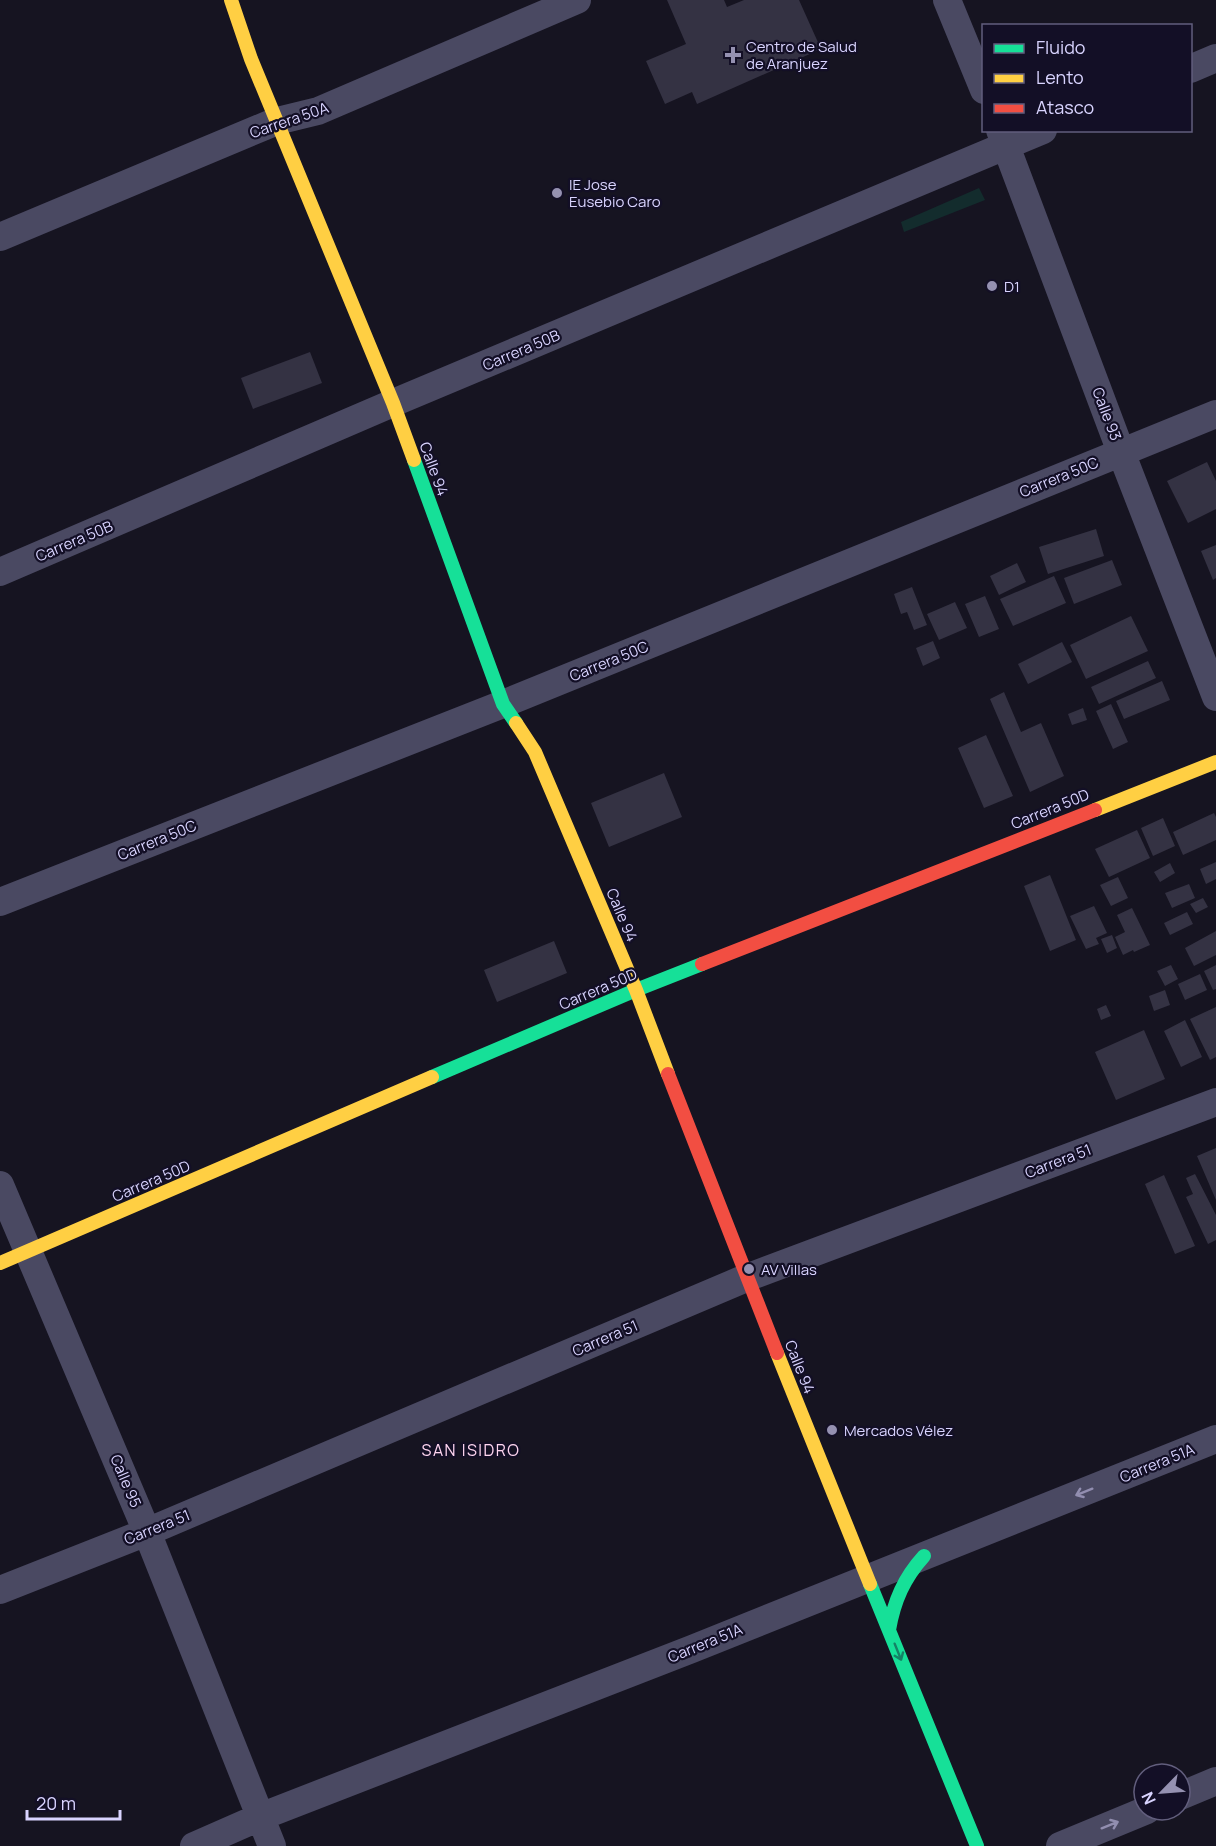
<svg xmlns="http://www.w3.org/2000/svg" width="1216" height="1846" viewBox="0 0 1216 1846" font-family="Manrope,sans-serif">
<rect width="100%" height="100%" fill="#161421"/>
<path fill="#132c2d" d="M 979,188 L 985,200 L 904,232 L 901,222 Z"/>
<path fill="#343243" d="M 667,0 L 724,0 L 727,7 L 744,0 L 799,0 L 821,49 L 697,104 L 692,92 L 665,104 L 646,61 L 686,44 Z
M 310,352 L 322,383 L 253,409 L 241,378 Z
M 1207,462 L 1216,481 L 1216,509 L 1188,523 L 1167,481 Z
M 1096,529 L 1104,556 L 1048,574 L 1039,547 Z
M 1216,545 L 1216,578 L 1213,580 L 1201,551 Z
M 1112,560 L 1122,585 L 1074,604 L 1064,578 Z
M 1017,563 L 1026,582 L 999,595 L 990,576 Z
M 1054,576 L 1066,603 L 1013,626 L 1000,599 Z
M 912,587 L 927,625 L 914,630 L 907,612 L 901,614 L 894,594 Z
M 985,596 L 999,629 L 979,637 L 965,604 Z
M 955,602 L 967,628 L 939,640 L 927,614 Z
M 1131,616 L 1148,651 L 1086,679 L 1070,645 Z
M 933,641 L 940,658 L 923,666 L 916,648 Z
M 1062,642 L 1072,662 L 1028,684 L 1018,664 Z
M 1148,661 L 1156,678 L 1099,704 L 1091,687 Z
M 1162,681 L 1170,700 L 1124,719 L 1116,701 Z
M 1004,692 L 1021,732 L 1041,723 L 1064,776 L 1030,792 L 990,699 Z
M 1111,704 L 1128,742 L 1113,749 L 1096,711 Z
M 1083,708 L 1087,720 L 1072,725 L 1068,714 Z
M 986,735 L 1013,796 L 984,808 L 958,748 Z
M 664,773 L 682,817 L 609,847 L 591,803 Z
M 1214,813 L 1216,817 L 1216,840 L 1183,855 L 1173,832 Z
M 1163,818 L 1175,846 L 1153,856 L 1141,828 Z
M 1137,830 L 1150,858 L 1109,877 L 1095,849 Z
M 1216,862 L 1216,879 L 1206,884 L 1200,869 Z
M 1170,863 L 1175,873 L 1160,882 L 1154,872 Z
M 1050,875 L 1076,940 L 1050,951 L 1024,886 Z
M 1118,877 L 1128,898 L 1111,906 L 1100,885 Z
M 1189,884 L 1195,898 L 1172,908 L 1165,893 Z
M 1203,898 L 1208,907 L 1196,913 L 1190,904 Z
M 1094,906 L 1107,933 L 1096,938 L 1099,944 L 1086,949 L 1070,916 Z
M 1132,908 L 1150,945 L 1134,952 L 1133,950 L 1123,955 L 1115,937 L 1125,932 L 1117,915 Z
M 1187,912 L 1193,924 L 1170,935 L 1164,923 Z
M 1216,931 L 1216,955 L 1194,966 L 1185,948 Z
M 1112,935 L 1117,948 L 1107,953 L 1101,939 Z
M 554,941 L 567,973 L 497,1002 L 484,970 Z
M 1171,965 L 1178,979 L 1165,986 L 1157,971 Z
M 1216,965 L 1216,989 L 1213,990 L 1204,971 Z
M 1200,974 L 1207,990 L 1185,1000 L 1178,984 Z
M 1165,990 L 1170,1005 L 1154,1011 L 1149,996 Z
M 1106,1005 L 1111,1016 L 1101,1020 L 1097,1009 Z
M 1216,1007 L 1216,1057 L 1210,1060 L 1190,1019 Z
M 1185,1020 L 1202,1057 L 1181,1067 L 1164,1031 Z
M 1144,1030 L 1165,1079 L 1116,1100 L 1095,1052 Z
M 1216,1148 L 1216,1200 L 1197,1156 Z
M 1195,1174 L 1216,1215 L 1216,1240 L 1208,1244 L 1186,1197 L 1193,1194 L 1186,1178 Z
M 1164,1175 L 1195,1246 L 1175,1254 L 1145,1184 Z"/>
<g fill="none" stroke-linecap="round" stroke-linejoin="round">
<path stroke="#4a4962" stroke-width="28" d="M 947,0 L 984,90
M 1190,69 L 1216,58
M 1000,130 L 1121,452 L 1216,697
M 0,237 L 277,121 L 318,111 L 577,0
M 0,572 L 393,403 L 1043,130
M 0,902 L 503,704 L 1216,414
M 0,1185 L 147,1532 L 272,1846
M 0,1590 L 147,1532 L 746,1278 L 1216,1102
M 1180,1796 L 1216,1781
M 194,1846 L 260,1817 L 692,1649 L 1216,1439
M 1060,1846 L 1147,1810"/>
<path stroke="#16e098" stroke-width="14" d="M 414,460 L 503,704 L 516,723
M 432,1077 L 636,990 L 702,964
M 870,1584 L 977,1846
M 889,1630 C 894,1601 904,1578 924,1556"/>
<path stroke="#ffcf43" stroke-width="14" d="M 231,0 L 251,59 L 393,403 L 414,460
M 516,723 L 535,752 L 636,990 L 668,1074
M 1095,810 L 1216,762
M 0,1263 L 432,1077
M 777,1353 L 870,1584"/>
<path stroke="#f24e42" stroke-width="14" d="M 702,964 L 1095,810
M 668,1074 L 777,1353"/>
</g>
<defs><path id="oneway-shaft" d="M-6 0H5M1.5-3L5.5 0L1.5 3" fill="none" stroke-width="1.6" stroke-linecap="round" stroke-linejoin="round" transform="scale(1.5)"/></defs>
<g stroke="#928eb0">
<use href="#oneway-shaft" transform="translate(1084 1492) rotate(158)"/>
<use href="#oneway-shaft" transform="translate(1110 1825) rotate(-22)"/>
</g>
<use stroke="#158265" href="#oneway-shaft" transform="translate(898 1652) rotate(68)"/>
<g fill="#9591b1" stroke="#130f26" stroke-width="2">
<path d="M730 46h6v6h6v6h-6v6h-6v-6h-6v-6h6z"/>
<circle cx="557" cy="193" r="6"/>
<circle cx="992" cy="286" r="6"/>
<circle cx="749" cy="1269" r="6"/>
<circle cx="832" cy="1430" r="6"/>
</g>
<g text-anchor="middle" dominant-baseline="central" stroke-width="4.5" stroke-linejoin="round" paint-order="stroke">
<g font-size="15" fill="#d9d4ff" stroke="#130f26" text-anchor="start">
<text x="746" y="46">Centro de Salud<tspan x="746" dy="17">de Aranjuez</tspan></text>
<text x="569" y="184">IE Jose<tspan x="569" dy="17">Eusebio Caro</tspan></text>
<text x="1004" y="286">D1</text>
<text x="761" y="1269">AV Villas</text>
<text x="844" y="1430">Mercados Vélez</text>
</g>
<g font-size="15" fill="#d9d4ff" stroke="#130f26">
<text transform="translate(289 120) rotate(-19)">Carrera 50A</text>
<text transform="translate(521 350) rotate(-23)">Carrera 50B</text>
<text transform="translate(1107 414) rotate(69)">Calle 93</text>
<text transform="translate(434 469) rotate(70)">Calle 94</text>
<text transform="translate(1059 477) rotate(-22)">Carrera 50C</text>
<text transform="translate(74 541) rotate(-23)">Carrera 50B</text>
<text transform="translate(609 661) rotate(-22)">Carrera 50C</text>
<text transform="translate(1050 809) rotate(-22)">Carrera 50D</text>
<text transform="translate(157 840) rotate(-22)">Carrera 50C</text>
<text transform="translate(622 915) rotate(67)">Calle 94</text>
<text transform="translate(598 989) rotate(-23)">Carrera 50D</text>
<text transform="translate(1058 1161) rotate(-21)">Carrera 51</text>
<text transform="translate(151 1181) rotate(-23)">Carrera 50D</text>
<text transform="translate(605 1338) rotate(-23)">Carrera 51</text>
<text transform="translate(800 1367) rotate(68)">Calle 94</text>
<text transform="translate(1157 1463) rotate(-22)">Carrera 51A</text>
<text transform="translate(126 1481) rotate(67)">Calle 95</text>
<text transform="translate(157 1527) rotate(-22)">Carrera 51</text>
<text transform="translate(705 1643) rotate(-22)">Carrera 51A</text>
</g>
<g font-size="16" letter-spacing="1.5" fill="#ffd6f0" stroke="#130f26">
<text x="471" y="1450">SAN ISIDRO</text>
</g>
</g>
<rect x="982" y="24" width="210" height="108" fill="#130f26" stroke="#625e7d" stroke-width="1.5"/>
<rect x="994" y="44" width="30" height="9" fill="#16e098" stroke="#625e7d" stroke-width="1.5"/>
<text x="1036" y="54" font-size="18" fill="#d9d4ff">Fluido</text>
<rect x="994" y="74" width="30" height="9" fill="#ffcf43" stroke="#625e7d" stroke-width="1.5"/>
<text x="1036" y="84" font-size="18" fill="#d9d4ff">Lento</text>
<rect x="994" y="104" width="30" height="9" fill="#f24e42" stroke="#625e7d" stroke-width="1.5"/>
<text x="1036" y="114" font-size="18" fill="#d9d4ff">Atasco</text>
<g transform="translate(1162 1792) rotate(245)"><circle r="28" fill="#130f26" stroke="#625e7d" stroke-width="1.5"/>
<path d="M0-4.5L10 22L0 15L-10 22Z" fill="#9591b1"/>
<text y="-9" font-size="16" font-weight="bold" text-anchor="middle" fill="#d9d4ff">N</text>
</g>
<path d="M27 1810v9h93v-9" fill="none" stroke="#d9d4ff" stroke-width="3"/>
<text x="36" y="1810" font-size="18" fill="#d9d4ff" stroke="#130f26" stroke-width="4.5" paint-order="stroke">20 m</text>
</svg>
